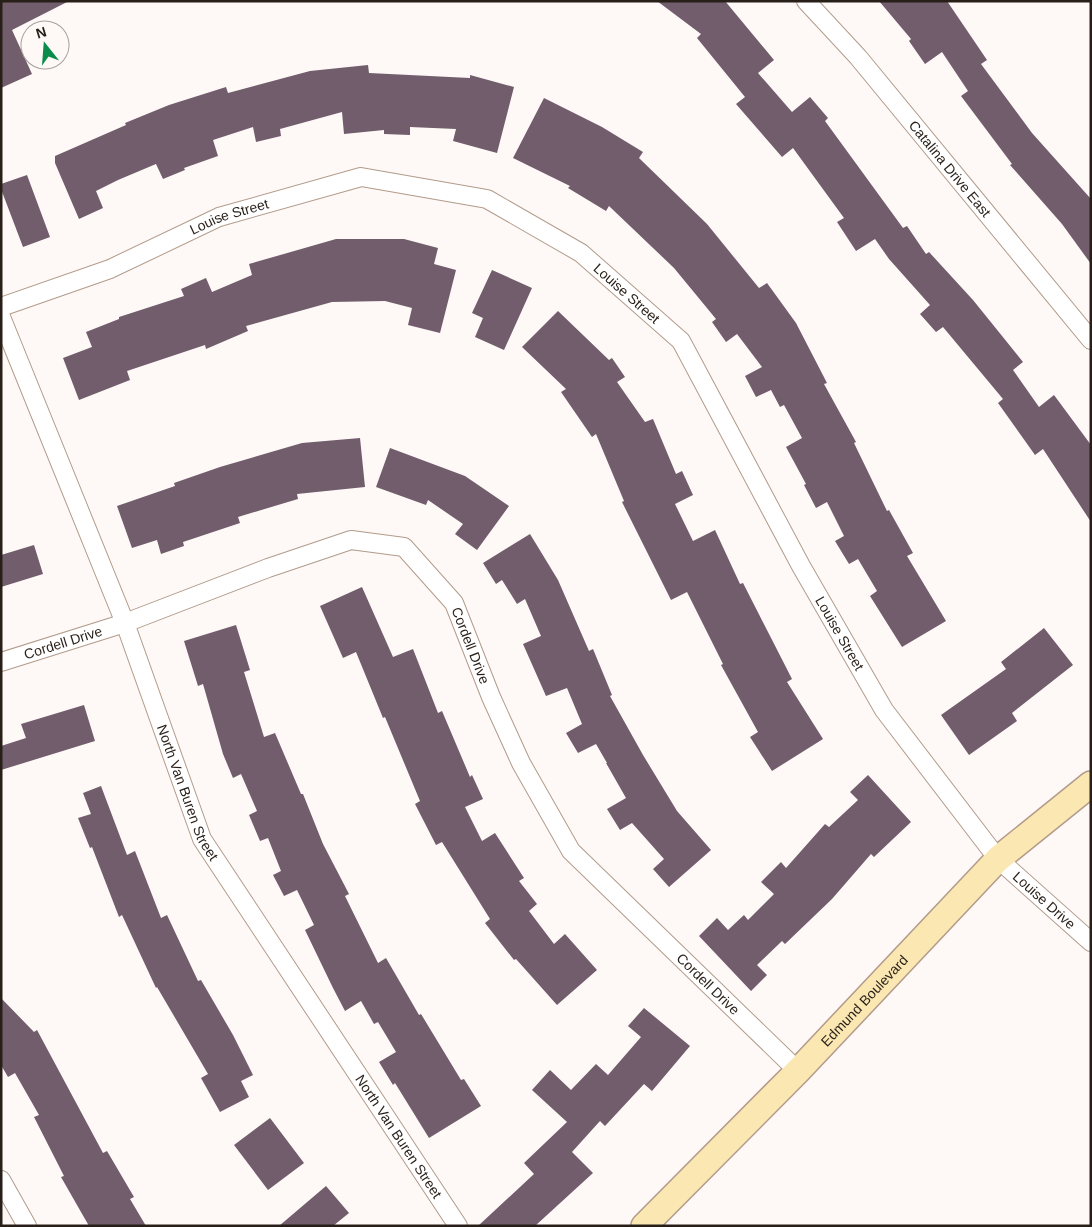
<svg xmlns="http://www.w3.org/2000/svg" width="1092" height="1227" viewBox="0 0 1092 1227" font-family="Helvetica,sans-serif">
<rect width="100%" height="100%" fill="#fef9f6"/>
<path fill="#715d6c" d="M 1,1 L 69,1 L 12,30 L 32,74 L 1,88 Z
M 657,1 L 725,1 L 774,60 L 758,73 L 792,112 L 810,97 L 828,118 L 825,121 L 903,228 L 907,226 L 926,254 L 929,252 L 973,300 L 1023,362 L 1013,370 L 1039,407 L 1054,395 L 1091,445 L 1091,522 L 1043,449 L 1035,455 L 998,403 L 1003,399 L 943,327 L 936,332 L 920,314 L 930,305 L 889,259 L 875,239 L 856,251 L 837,222 L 844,218 L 793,148 L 782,157 L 736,104 L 745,97 L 697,38 L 701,34 Z
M 879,1 L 947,1 L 987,60 L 981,64 L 1032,133 L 1091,199 L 1091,264 L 1062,224 L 1010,165 L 1012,164 L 961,96 L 968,91 L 942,52 L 925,64 L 909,41 L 911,39 Z
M 368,65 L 369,73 L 470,78 L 470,75 L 514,87 L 497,153 L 453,141 L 456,129 L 410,127 L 410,135 L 384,134 L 384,130 L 344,134 L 342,112 L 280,129 L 281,136 L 256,142 L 253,127 L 213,140 L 218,156 L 184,168 L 185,170 L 163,179 L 156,164 L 118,180 L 96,191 L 103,208 L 79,219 L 55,163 L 55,156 L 126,125 L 125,123 L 169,105 L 226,87 L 228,93 L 310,71 Z
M 544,98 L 602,127 L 643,152 L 639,158 L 707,224 L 759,288 L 767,283 L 796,323 L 827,383 L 824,384 L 856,442 L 854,443 L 887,511 L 889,510 L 913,553 L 907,556 L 946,621 L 902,647 L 870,596 L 877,591 L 858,559 L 849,564 L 835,541 L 844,536 L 827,502 L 816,508 L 804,485 L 806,484 L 786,447 L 802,438 L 784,405 L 780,407 L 771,390 L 756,397 L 745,376 L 762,367 L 737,334 L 726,342 L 712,322 L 716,319 L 674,268 L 609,206 L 606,211 L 568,188 L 570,186 L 513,158 Z
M 27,175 L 50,237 L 23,247 L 1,189 L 1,184 Z
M 336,239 L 404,239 L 438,248 L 434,264 L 456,270 L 440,333 L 408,325 L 412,308 L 385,301 L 332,302 L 246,326 L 248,331 L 206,349 L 205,345 L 127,371 L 130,380 L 79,400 L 63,358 L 92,347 L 86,332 L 119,319 L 119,317 L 184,296 L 181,289 L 206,278 L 212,292 L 252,275 L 249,264 Z
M 492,270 L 532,288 L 504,350 L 475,337 L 483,318 L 472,313 Z
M 558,311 L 609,360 L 612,358 L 625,377 L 617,382 L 645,422 L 653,419 L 676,474 L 682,471 L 693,495 L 675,504 L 693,541 L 715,530 L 740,584 L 743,583 L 792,679 L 787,682 L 823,739 L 772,771 L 750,737 L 758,732 L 721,665 L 723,664 L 687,592 L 671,600 L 622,502 L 624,501 L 596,434 L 592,437 L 561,392 L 566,389 L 522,347 Z
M 360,438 L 365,487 L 297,494 L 298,499 L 238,517 L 240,523 L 183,542 L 184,546 L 161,554 L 157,540 L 132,548 L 117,506 L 175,486 L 174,483 L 220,467 L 302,443 Z
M 390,448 L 465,476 L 509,506 L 477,550 L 455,534 L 463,524 L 428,500 L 426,505 L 376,487 Z
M 530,534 L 558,580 L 589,651 L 593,649 L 612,695 L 610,696 L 643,755 L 677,811 L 711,850 L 669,887 L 653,869 L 664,859 L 632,823 L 620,830 L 607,809 L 626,798 L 606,763 L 607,763 L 596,744 L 578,753 L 566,733 L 582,724 L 567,688 L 546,696 L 523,644 L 541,636 L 525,599 L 517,604 L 502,580 L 496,584 L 483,563 Z
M 34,545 L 43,574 L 1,587 L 1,555 Z
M 362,587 L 393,657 L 413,649 L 438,713 L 442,711 L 470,777 L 472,775 L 483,799 L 465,807 L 482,841 L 495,833 L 524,878 L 519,881 L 537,904 L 529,911 L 554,944 L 565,934 L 597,970 L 557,1005 L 516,959 L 514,960 L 485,923 L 490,919 L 442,842 L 436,845 L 415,804 L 420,801 L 385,717 L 383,718 L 356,652 L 343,658 L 320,606 Z
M 236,625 L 250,670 L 244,672 L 264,737 L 275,733 L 301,794 L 303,794 L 323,844 L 349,894 L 345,896 L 378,963 L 386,958 L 419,1015 L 421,1014 L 461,1080 L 464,1079 L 481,1106 L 429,1138 L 395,1083 L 393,1085 L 379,1062 L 396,1052 L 378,1022 L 374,1024 L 361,1001 L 345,1011 L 333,988 L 305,930 L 314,925 L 297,890 L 284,896 L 273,875 L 281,871 L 268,838 L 260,841 L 249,815 L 257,811 L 241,774 L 233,778 L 223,754 L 203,684 L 198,686 L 184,641 Z
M 1044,628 L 1073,665 L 1012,713 L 1017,721 L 969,755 L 941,715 L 1006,669 L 1001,662 Z
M 84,705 L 95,741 L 1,770 L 1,746 L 26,738 L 21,724 Z
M 868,775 L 911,822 L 874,857 L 871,854 L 832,899 L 785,944 L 782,941 L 757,965 L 767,975 L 751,991 L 699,936 L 717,918 L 728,930 L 744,915 L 748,920 L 774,894 L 761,882 L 781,862 L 786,868 L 825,824 L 829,827 L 858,800 L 850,792 Z
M 101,786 L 127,855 L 135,851 L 161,918 L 167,915 L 198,981 L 201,980 L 233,1035 L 253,1075 L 241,1081 L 249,1097 L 220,1112 L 201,1078 L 208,1074 L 157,987 L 156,988 L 122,915 L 119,917 L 92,847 L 90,848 L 78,818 L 91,814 L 83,793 Z
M 1,998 L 34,1032 L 37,1030 L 103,1153 L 107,1151 L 134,1197 L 130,1199 L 146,1226 L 89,1226 L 61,1177 L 64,1176 L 34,1117 L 39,1115 L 15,1073 L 8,1077 L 1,1065 Z
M 644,1008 L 690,1046 L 652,1091 L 644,1084 L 605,1126 L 600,1121 L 572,1152 L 593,1173 L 535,1226 L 478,1226 L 534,1174 L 524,1163 L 567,1122 L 532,1090 L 550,1070 L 571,1090 L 596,1064 L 608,1075 L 641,1037 L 628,1026 Z
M 270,1118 L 304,1163 L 268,1190 L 234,1145 Z
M 326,1186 L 349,1213 L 333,1226 L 279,1226 Z"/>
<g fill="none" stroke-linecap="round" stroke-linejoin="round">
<g stroke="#b29b8b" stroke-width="20">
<g id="minor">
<path id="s1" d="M 806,1 L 858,57 L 1091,340"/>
<path id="s2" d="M 1,307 L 110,269 L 219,217 L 361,177 L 487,199 L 581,253 L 681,341 L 801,566 L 884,710 L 998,859 L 1091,942"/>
<path id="s3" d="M 1,317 L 125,623 L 202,839 L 458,1226"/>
<path id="s4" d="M 1,662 L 125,623 L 268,568 L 351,540 L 404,547 L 454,603 L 491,697 L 521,763 L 571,851 L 798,1071"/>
<path d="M 1,1180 L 27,1226"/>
</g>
</g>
<g stroke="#b29b8b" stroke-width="28">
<g id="secondary">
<path id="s5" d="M 644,1226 L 798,1071 L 998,859 L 1091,784"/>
</g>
</g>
<use href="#minor" stroke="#fff" stroke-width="18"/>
<use href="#secondary" stroke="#fae7b2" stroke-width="25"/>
</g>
<g text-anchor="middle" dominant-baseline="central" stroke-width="5" stroke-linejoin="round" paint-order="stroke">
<g font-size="14" fill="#281f19" stroke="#fef9f6">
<text stroke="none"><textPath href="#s1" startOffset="221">Catalina Drive East</textPath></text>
<text stroke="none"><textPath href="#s2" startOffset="246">Louise Street</textPath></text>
<text stroke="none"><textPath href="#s2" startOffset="681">Louise Street</textPath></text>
<text stroke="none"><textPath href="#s2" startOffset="1086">Louise Street</textPath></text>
<text stroke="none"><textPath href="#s4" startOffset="65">Cordell Drive</textPath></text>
<text stroke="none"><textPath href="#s4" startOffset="545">Cordell Drive</textPath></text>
<text stroke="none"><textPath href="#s3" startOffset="511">North Van Buren Street</textPath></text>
<text stroke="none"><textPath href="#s2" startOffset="1424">Louise Drive</textPath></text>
<text stroke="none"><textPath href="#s4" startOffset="965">Cordell Drive</textPath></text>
<text stroke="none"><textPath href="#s5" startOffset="315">Edmund Boulevard</textPath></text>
<text stroke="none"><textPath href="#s3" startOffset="916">North Van Buren Street</textPath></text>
</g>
</g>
<rect width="1092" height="1227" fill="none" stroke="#281f19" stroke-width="5"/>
<g transform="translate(45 45) rotate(343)"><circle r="24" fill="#fef9f6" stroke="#a8a29e"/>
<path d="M0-4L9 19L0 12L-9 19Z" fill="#0a8d4a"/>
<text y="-8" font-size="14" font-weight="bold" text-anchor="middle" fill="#281f19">N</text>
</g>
</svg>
